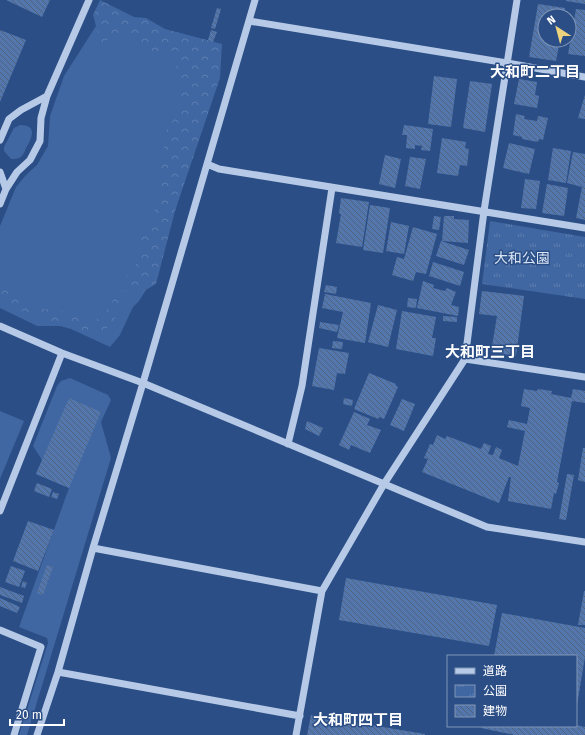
<svg xmlns="http://www.w3.org/2000/svg" width="585" height="735" viewBox="0 0 585 735" font-family="'Fira Sans','Noto Sans JP',sans-serif">
<defs>
<pattern id="forest-crowns" width="20" height="18" patternUnits="userSpaceOnUse"><rect width="20" height="18" fill="#4067a2"/><path d="M2 6a3 3 0 1 1 6 0M12 15a3 3 0 1 1 6 0" fill="none" stroke="#5d7eb0"/></pattern>
<pattern id="park-tufts" width="24" height="20" patternUnits="userSpaceOnUse"><rect width="24" height="20" fill="#4067a2"/><path d="M3 7l-1-3M5 7V3M7 7l1-3M15 17l-1-3M17 17v-4M19 17l1-3" fill="none" stroke="#5d7eb0"/></pattern>
<pattern id="building-back-hatch" width="6" height="6" patternUnits="userSpaceOnUse"><rect width="6" height="6" fill="#5377ad"/><path d="M-1 5l2 2M0 0l6 6M5-1l2 2" fill="none" stroke="#50627c"/></pattern>
</defs>
<rect width="100%" height="100%" fill="#2b4e86"/>
<path fill="#4067a2" d="M 103,15 L 220,52 L 158,271 L 139,301 L 133,307 L 120,335 L 110,347 L 71,329 L 60,326 L 37,326 L 0,308 L 0,226 L 16,187 L 26,175 L 37,165 L 48,146 L 50,116 L 64,76 Z
M 20,125 C 38,125 32,138 26,148 C 25,151 23,155 21,157 C 18,159 15,159 11,159 L 4,151 L 4,147 L 14,128 Z
M 70,378 L 108,395 L 111,400 L 101,422 L 111,458 L 27,735 L 19,735 L 48,643 L 47,638 L 19,627 L 69,488 L 36,474 L 42,460 L 33,446 L 57,386 L 61,381 Z
M 0,411 L 24,421 L 0,479 Z"/>
<path fill="url(#forest-crowns)" d="M 100,0 L 134,17 L 146,18 L 165,29 L 222,44 L 220,78 L 175,211 L 156,284 L 139,294 L 117,289 L 121,280 L 132,272 L 139,258 L 140,239 L 158,204 L 159,182 L 167,128 L 181,111 L 180,91 L 181,73 L 168,55 L 155,57 L 137,45 L 129,30 L 112,34 L 100,50 L 99,37 L 93,15 Z
M 0,283 L 6,291 L 43,309 L 61,311 L 93,323 L 105,312 L 113,301 L 112,292 L 122,294 L 122,310 L 108,327 L 97,335 L 62,323 L 43,320 L 0,302 Z"/>
<path fill="url(#park-tufts)" d="M 490,221 L 585,237 L 585,299 L 482,284 Z"/>
<path fill="url(#building-back-hatch)" d="M 6,0 L 50,0 L 42,17 Z
M 566,0 L 585,0 L 585,4 L 566,1 Z
M 538,4 L 565,8 L 564,16 L 545,16 L 545,40 L 560,40 L 556,61 L 529,57 Z
M 217,8 L 221,9 L 215,29 L 211,28 Z
M 576,9 L 585,10 L 585,56 L 568,54 Z
M 0,30 L 26,40 L 0,102 Z
M 211,30 L 217,32 L 213,42 L 208,40 Z
M 434,76 L 457,79 L 451,127 L 428,124 Z
M 519,79 L 537,82 L 535,95 L 539,96 L 537,108 L 514,104 Z
M 470,81 L 492,84 L 485,132 L 463,128 Z
M 585,95 L 585,119 L 578,118 Z
M 516,114 L 525,116 L 524,119 L 537,121 L 538,116 L 548,118 L 543,140 L 539,139 L 538,142 L 522,139 L 522,137 L 513,135 Z
M 404,125 L 433,129 L 430,151 L 421,150 L 422,146 L 415,145 L 415,149 L 406,148 L 407,135 L 402,135 Z
M 442,138 L 466,142 L 465,148 L 469,149 L 467,166 L 460,165 L 458,176 L 437,173 Z
M 509,143 L 535,149 L 529,174 L 503,168 Z
M 553,148 L 571,151 L 566,183 L 548,180 Z
M 573,152 L 585,154 L 585,220 L 576,218 L 582,187 L 567,183 Z
M 385,155 L 401,159 L 395,188 L 379,184 Z
M 410,157 L 426,159 L 420,189 L 405,186 Z
M 525,179 L 540,181 L 536,209 L 521,208 Z
M 547,184 L 568,188 L 564,216 L 542,213 Z
M 341,198 L 369,202 L 362,247 L 336,243 L 341,214 L 339,214 Z
M 370,205 L 390,208 L 383,253 L 363,250 Z
M 434,216 L 441,217 L 439,230 L 432,229 Z
M 444,216 L 454,216 L 454,219 L 469,220 L 468,243 L 442,241 Z
M 391,222 L 409,226 L 404,254 L 386,251 Z
M 413,227 L 437,234 L 426,274 L 416,272 L 413,281 L 392,275 L 397,257 L 404,259 Z
M 441,241 L 469,250 L 464,265 L 436,256 Z
M 433,262 L 464,272 L 460,286 L 429,276 Z
M 423,281 L 434,285 L 433,288 L 445,291 L 447,288 L 456,292 L 451,305 L 459,307 L 458,316 L 417,308 Z
M 326,285 L 337,287 L 336,294 L 324,292 Z
M 482,291 L 524,296 L 516,356 L 491,352 L 497,316 L 479,314 Z
M 325,294 L 371,303 L 365,343 L 337,338 L 343,312 L 322,308 Z
M 408,298 L 417,299 L 416,308 L 407,307 Z
M 378,305 L 397,310 L 388,347 L 368,342 Z
M 402,311 L 436,317 L 432,338 L 436,338 L 433,356 L 396,349 Z
M 443,316 L 457,317 L 457,322 L 443,321 Z
M 320,322 L 339,325 L 337,332 L 319,328 Z
M 333,341 L 343,342 L 342,349 L 332,348 Z
M 319,348 L 349,353 L 345,374 L 337,373 L 334,390 L 312,386 Z
M 369,373 L 396,384 L 395,385 L 398,387 L 384,419 L 379,417 L 378,419 L 354,409 Z
M 524,389 L 537,391 L 538,389 L 552,391 L 551,394 L 571,398 L 573,389 L 585,391 L 585,403 L 572,401 L 557,482 L 559,483 L 556,494 L 554,493 L 551,509 L 508,501 L 511,477 L 509,477 L 499,503 L 422,472 L 428,459 L 424,458 L 430,444 L 433,445 L 437,435 L 445,439 L 447,436 L 481,449 L 484,443 L 491,446 L 488,454 L 493,455 L 496,447 L 502,450 L 499,458 L 518,466 L 525,431 L 507,427 L 509,420 L 527,424 L 530,408 L 521,406 Z
M 69,398 L 101,412 L 69,488 L 36,474 Z
M 344,398 L 353,400 L 352,406 L 343,404 Z
M 402,399 L 415,404 L 404,431 L 390,425 Z
M 354,412 L 370,419 L 367,425 L 381,430 L 370,453 L 351,445 L 349,450 L 339,445 Z
M 307,421 L 323,428 L 319,436 L 305,429 Z
M 583,448 L 585,448 L 585,482 L 578,480 Z
M 567,474 L 574,475 L 566,520 L 559,519 Z
M 37,483 L 52,489 L 49,497 L 34,491 Z
M 53,492 L 59,494 L 57,499 L 51,497 Z
M 28,521 L 54,530 L 38,571 L 13,561 Z
M 47,565 L 53,567 L 43,595 L 37,593 Z
M 11,566 L 25,571 L 19,587 L 5,582 Z
M 346,578 L 497,605 L 489,646 L 339,620 Z
M 23,581 L 27,583 L 25,588 L 21,587 Z
M 0,587 L 24,596 L 22,603 L 0,595 Z
M 584,591 L 585,591 L 585,625 L 578,625 Z
M 0,598 L 20,607 L 17,613 L 0,606 Z
M 502,613 L 585,628 L 585,657 L 577,705 L 576,656 L 494,656 Z
M 311,715 L 425,734 L 425,735 L 307,735 Z
M 576,725 L 585,727 L 585,735 L 515,735 L 481,728 L 482,726 Z"/>
<g fill="none" stroke-linecap="round" stroke-linejoin="round">
<path stroke="#b6cae7" stroke-width="7" d="M 249,21 L 507,63 L 585,77
M 0,140 L 9,119 L 21,110 L 47,96
M 207,164 L 219,169 L 585,228
M 0,172 L 6,189
M 0,204 L 6,189 L 17,172 L 30,160 L 40,141 L 41,118 L 47,96 L 89,0
M 0,326 L 62,353 L 143,383 L 487,527 L 585,542
M 465,359 L 585,377
M 288,444 L 302,386 L 332,188
M 0,511 L 62,353
M 93,548 L 322,591
M 0,630 L 41,647 L 14,735
M 58,672 L 300,716
M 37,735 L 58,672 L 93,548 L 143,383 L 255,0
M 296,735 L 322,591 L 384,484 L 465,359 L 484,211 L 517,0"/>
</g>
<g text-anchor="middle" dominant-baseline="central" stroke-width="3" stroke-linejoin="round" paint-order="stroke">
<g font-size="14" fill="#d9e5f6" stroke="#2b4e86">
<text x="522" y="258">大和公園</text>
</g>
<g font-size="15" font-weight="bold" fill="#fff" stroke="#2b4e86">
<text x="535" y="72">大和町二丁目</text>
<text x="490" y="352">大和町三丁目</text>
<text x="358" y="720">大和町四丁目</text>
</g>
</g>
<rect x="447" y="655" width="130" height="72" fill="#2b4e86" stroke="#8095b6"/>
<rect x="455" y="668" width="20" height="6" fill="#b6cae7" stroke="#8095b6"/>
<text x="483" y="675" font-size="12" fill="#ffffff">道路</text>
<rect x="455" y="685" width="20" height="12" fill="url(#park-tufts)" stroke="#8095b6"/>
<text x="483" y="695" font-size="12" fill="#ffffff">公園</text>
<rect x="455" y="705" width="20" height="12" fill="url(#building-back-hatch)" stroke="#8095b6"/>
<text x="483" y="715" font-size="12" fill="#ffffff">建物</text>
<g transform="translate(557 28) rotate(324)"><circle r="19" fill="#2b4e86" stroke="#8095b6"/>
<path d="M0-3L7 15L0 10L-7 15Z" fill="#edd37e"/>
<text y="-6" font-size="11" font-weight="bold" text-anchor="middle" fill="#ffffff">N</text>
</g>
<path d="M10 719v6h54v-6" fill="none" stroke="#ffffff" stroke-width="2"/>
<text x="16" y="719" font-size="12" fill="#ffffff" stroke="#2b4e86" stroke-width="3" paint-order="stroke">20 m</text>
</svg>
